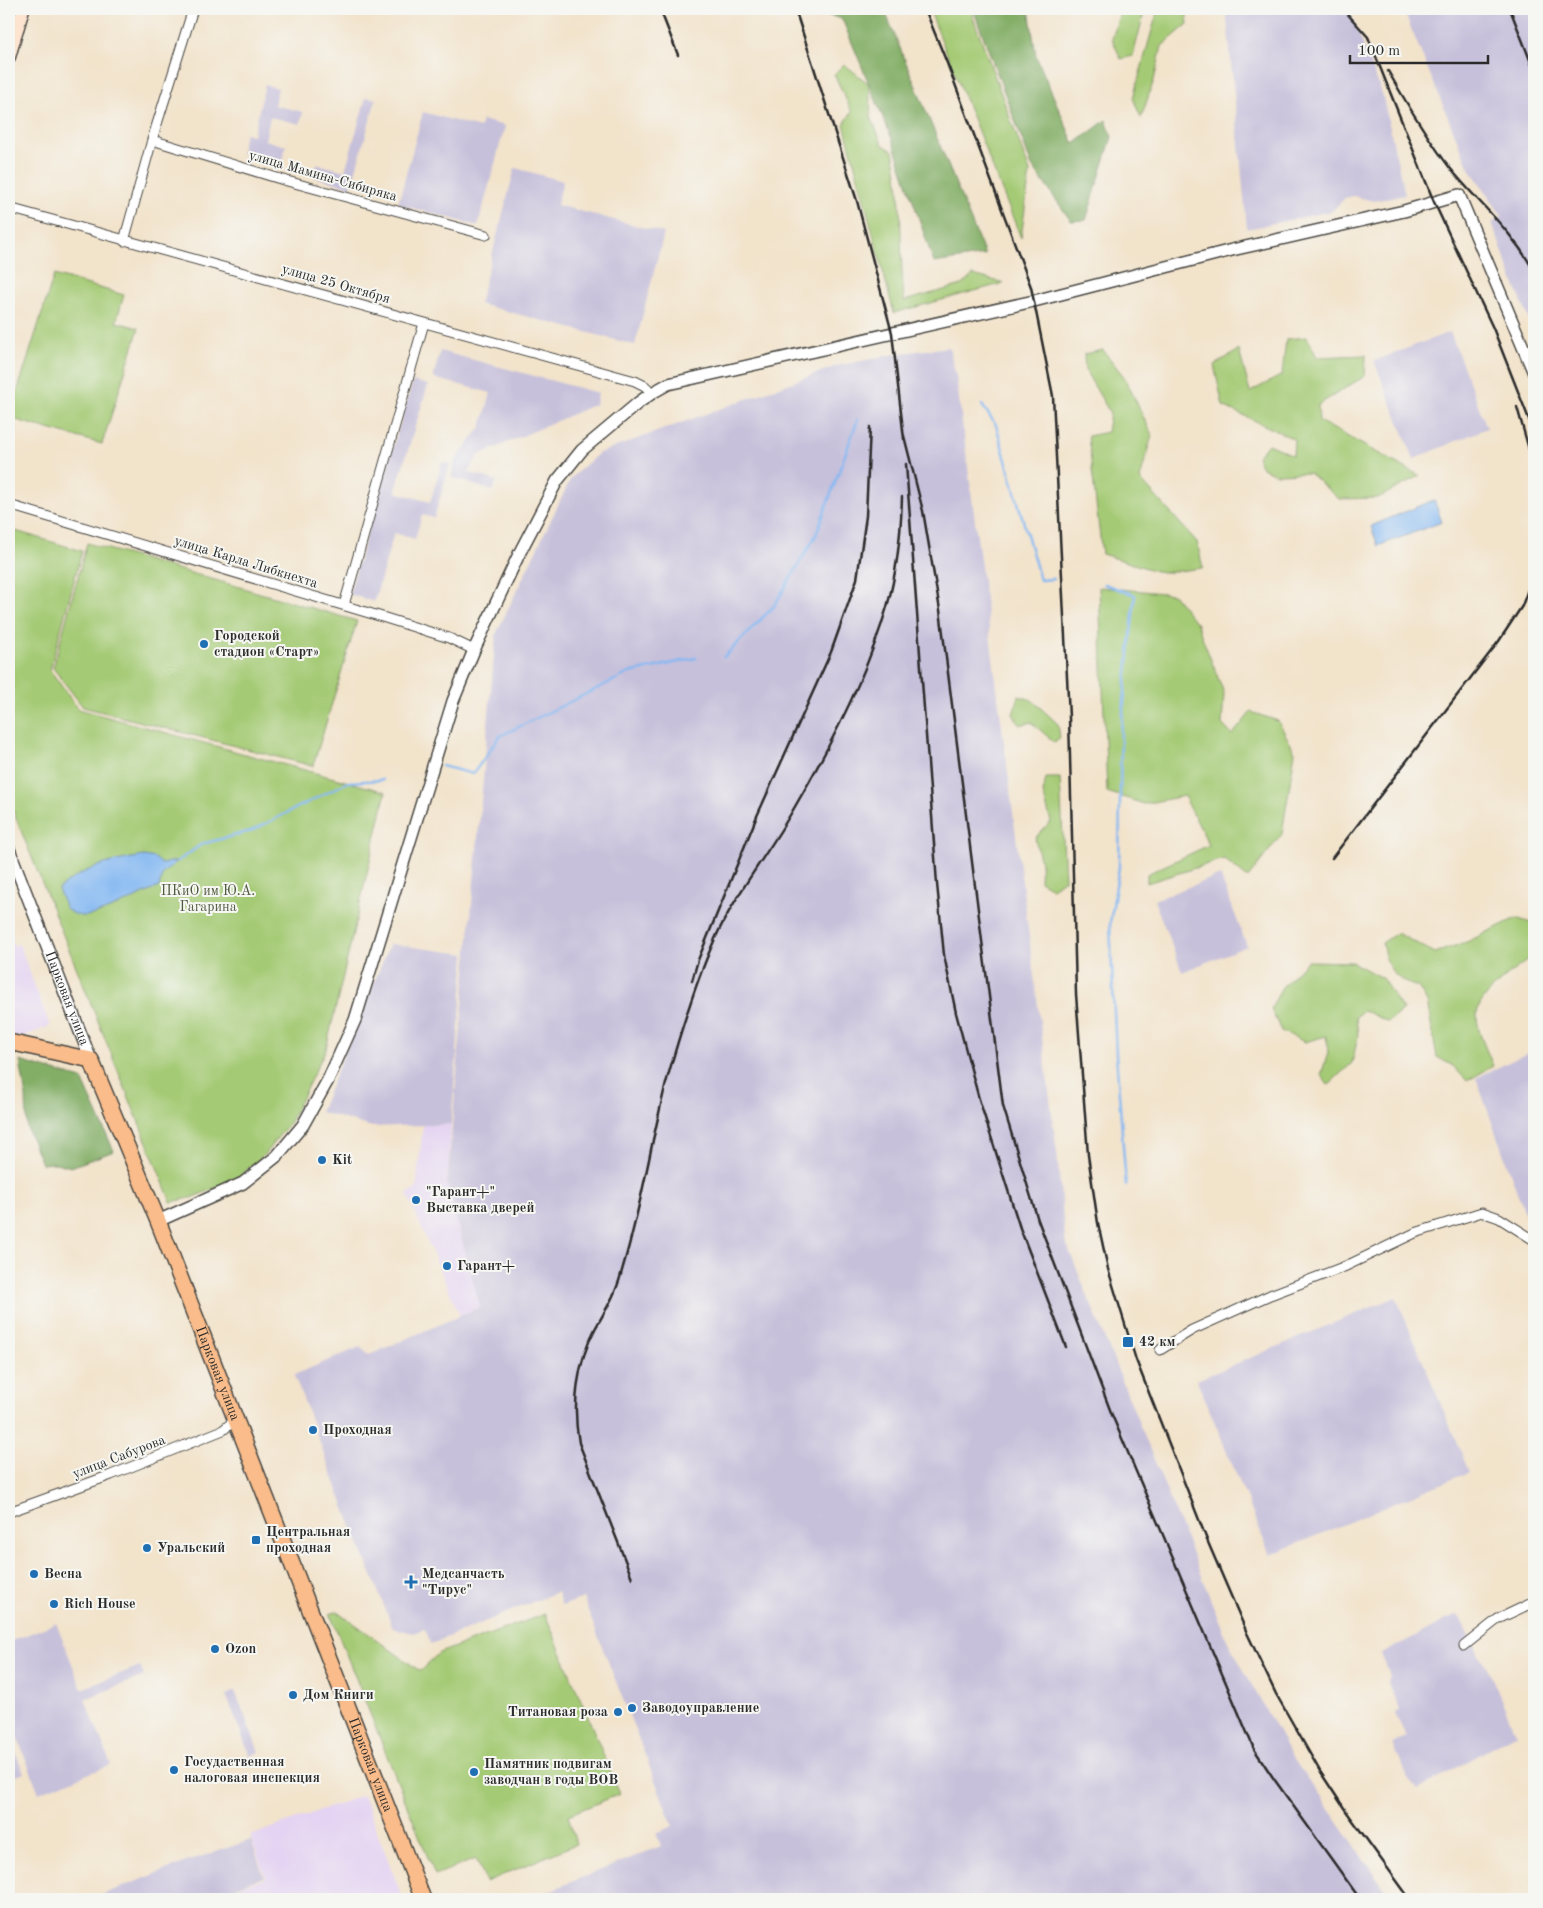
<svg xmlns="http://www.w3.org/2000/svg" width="1543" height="1908" viewBox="0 0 1543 1908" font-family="'Old Standard TT',serif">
<rect width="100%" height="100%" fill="#f6f6f2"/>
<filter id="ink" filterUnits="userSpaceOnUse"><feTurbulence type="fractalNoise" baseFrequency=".02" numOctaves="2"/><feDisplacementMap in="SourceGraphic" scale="10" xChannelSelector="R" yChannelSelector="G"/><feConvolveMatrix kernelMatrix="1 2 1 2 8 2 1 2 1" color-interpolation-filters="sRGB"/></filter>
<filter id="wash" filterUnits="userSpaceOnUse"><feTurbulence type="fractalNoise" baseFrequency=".0096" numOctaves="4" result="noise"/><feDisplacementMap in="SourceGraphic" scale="20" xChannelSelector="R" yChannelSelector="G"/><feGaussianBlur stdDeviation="1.12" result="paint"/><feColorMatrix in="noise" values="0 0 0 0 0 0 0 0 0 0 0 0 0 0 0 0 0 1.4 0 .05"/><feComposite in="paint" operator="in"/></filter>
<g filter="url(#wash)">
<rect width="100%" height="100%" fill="#f2e3cb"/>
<path fill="#e4d3f2" d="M 9,932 L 14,946 L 19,944 L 50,1026 L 16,1039 L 9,1037 Z
M 451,1124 L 447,1184 L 480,1307 L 460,1316 L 407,1194 L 416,1189 L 423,1125 Z
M 363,1795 L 403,1899 L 243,1899 L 239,1887 L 266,1878 L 250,1836 Z"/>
<path fill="#c6c0da" d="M 1226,9 L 1349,9 L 1382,93 L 1405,195 L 1374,201 L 1353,196 L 1345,198 L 1332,211 L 1247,229 Z
M 1403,9 L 1534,9 L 1534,331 L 1514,283 L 1492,223 L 1502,216 L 1468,166 Z
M 265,85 L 278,88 L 274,105 L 303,112 L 300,124 L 270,117 L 265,140 L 286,146 L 282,163 L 241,153 L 245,133 L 253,135 Z
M 366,97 L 376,99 L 351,187 L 314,177 L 317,164 L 345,171 Z
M 423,112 L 480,128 L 482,120 L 505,126 L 478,226 L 398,204 Z
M 515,168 L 563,181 L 557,205 L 664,233 L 635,345 L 479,304 Z
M 1450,332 L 1487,428 L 1414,459 L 1374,361 Z
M 949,347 L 956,376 L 997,689 L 1057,1153 L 1065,1240 L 1227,1640 L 1290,1754 L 1392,1899 L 529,1899 L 661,1846 L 656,1833 L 673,1826 L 583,1598 L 562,1606 L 557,1592 L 431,1644 L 425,1629 L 413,1633 L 393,1628 L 347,1514 L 294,1375 L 360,1347 L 369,1355 L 480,1307 L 447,1184 L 496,634 L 571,478 L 599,453 L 837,366 L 895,354 Z
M 440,351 L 598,393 L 596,404 L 479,455 L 468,472 L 497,481 L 492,491 L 451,477 L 455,461 L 481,427 L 491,393 L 433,378 Z
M 413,381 L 428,385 L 395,492 L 430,502 L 442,462 L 450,464 L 434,518 L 422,515 L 415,539 L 394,533 L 374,602 L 349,594 Z
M 1220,875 L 1247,946 L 1182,972 L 1154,900 Z
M 390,944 L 465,954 L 451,1124 L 372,1127 L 320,1112 Z
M 1534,1050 L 1534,1222 L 1529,1225 L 1476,1078 Z
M 1396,1297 L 1469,1472 L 1270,1555 L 1197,1380 Z
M 1458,1614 L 1492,1678 L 1516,1734 L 1417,1790 L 1404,1771 L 1393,1744 L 1406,1736 L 1395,1714 L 1400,1710 L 1388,1684 L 1389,1673 L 1381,1654 Z
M 56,1623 L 82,1689 L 140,1666 L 144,1676 L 85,1699 L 111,1765 L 39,1793 L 9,1716 L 9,1642 Z
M 235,1691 L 259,1752 L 250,1756 L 226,1695 Z
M 9,1736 L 24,1773 L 12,1778 L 9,1769 Z
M 251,1840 L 264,1877 L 237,1886 L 242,1899 L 91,1899 L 197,1858 Z"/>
<path fill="#a4ca75" stroke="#687a50" d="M 929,9 L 970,9 L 1030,172 L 1021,238 Z
M 1121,9 L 1145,9 L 1133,56 L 1121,59 L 1112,39 Z
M 1158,9 L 1186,9 L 1188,24 L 1162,46 L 1154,80 L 1141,118 L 1133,98 Z
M 844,64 L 869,84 L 871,117 L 882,144 L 893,151 C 904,200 899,251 904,301 L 962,285 L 973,275 L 1004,283 L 894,313 L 844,124 L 852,112 L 834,74 Z
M 54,275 L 124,295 L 116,322 L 139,328 L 102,444 L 9,418 Z
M 1307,337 L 1317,357 L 1366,355 L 1365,376 L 1318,405 L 1319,421 L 1420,476 L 1378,498 L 1339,499 L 1309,473 L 1276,474 L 1262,468 L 1257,457 L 1268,444 L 1293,455 L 1294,439 L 1223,406 L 1214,365 L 1239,350 L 1250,392 L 1282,375 L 1286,339 Z
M 1103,350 L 1125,378 L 1152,435 L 1140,479 L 1197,542 L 1203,568 L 1162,573 L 1102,554 L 1088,436 L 1107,432 L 1110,413 L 1085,370 L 1084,354 Z
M 9,529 L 82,551 L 50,670 L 78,709 L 386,792 L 326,1049 L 321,1059 L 290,1122 L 264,1155 L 235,1180 L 191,1198 L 171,1202 L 9,801 Z
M 87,543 L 357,621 L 313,766 L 83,707 L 53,668 Z
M 1099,587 L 1173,594 L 1197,624 L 1224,693 L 1222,724 L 1232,735 L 1251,712 L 1278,721 L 1295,752 L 1282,834 L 1248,878 L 1224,859 L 1147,883 L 1147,874 L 1209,845 L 1184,796 L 1144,804 L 1107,792 Z
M 1019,696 L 1032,700 L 1058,724 L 1060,738 L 1054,742 L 1031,722 L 1020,725 L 1013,714 Z
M 1046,778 L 1060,778 L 1065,879 L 1052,888 L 1040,881 L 1041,863 L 1035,839 L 1041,831 L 1051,822 L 1043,793 Z
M 1516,918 L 1534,924 L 1534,955 C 1519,967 1477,995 1477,1015 C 1477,1033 1487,1050 1493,1066 L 1467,1081 L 1453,1066 L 1437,1057 L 1427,1002 L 1418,987 C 1393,980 1387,967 1382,943 L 1397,933 L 1435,953 L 1469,941 Z
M 1307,961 L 1352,962 L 1382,978 L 1403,1010 L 1388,1022 L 1363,1010 L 1356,1017 L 1358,1036 L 1352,1063 L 1328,1085 L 1321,1075 L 1328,1053 L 1326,1036 L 1305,1042 L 1281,1031 L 1271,1009 L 1282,987 Z
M 337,1611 L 420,1671 L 439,1653 L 545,1614 L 620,1794 L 568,1815 L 576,1844 L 486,1882 L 476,1859 L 435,1875 L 330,1614 Z"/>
<path fill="#83ae66" stroke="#576c48" d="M 804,9 L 884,9 L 985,255 L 934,263 L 892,139 L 842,19 Z
M 973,9 L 1029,9 L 1036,56 L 1074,144 L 1106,120 L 1112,137 L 1086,220 L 1071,221 L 1032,166 Z
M 20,1061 L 82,1079 L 114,1151 L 71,1167 L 56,1163 L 42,1164 L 27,1128 L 26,1097 Z"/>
<path fill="#84b8f2" stroke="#58728e" d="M 1434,500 L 1442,522 L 1378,546 L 1371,526 Z
M 144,856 L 155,858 L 162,864 L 179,860 L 163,873 L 159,887 C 146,893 96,917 84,916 C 77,916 72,913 66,909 L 58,889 C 88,866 107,862 144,856 Z"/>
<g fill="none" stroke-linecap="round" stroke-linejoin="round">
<path stroke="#84b8f2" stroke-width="2.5" d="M 982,405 L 996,425 L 1040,580 L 1053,579
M 1104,584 L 1135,595 L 1121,731 L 1119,867 L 1110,924 L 1116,1054 L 1126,1185
M 724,657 L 774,606 L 816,535 L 858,419
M 442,766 L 473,774 L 500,736 L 629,673 L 696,658
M 178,861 L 202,844 L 251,831 L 348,782 L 383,780"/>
</g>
</g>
<g filter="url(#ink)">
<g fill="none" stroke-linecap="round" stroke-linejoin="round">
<g stroke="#494743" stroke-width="11">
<path id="minor" d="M 152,140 L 287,181 L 486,235
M 9,208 L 635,381 L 645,386 L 652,393
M 124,241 L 152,140 L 193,9
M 9,505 L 379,616 L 449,638 L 474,650
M 344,605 L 424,323
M 1160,1350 L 1192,1330 L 1270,1295 L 1346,1266 L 1415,1233 L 1482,1212 L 1499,1218 L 1534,1240
M 9,1512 L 111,1475 L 223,1430 L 235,1420
M 1464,1646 L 1498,1619 L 1534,1602"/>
</g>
<g stroke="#494743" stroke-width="14">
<g id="tertiary">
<path id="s1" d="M 9,849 L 91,1060"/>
<path d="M 158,1221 L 243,1183 L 277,1156 L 303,1125 L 328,1080 L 355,1020 L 453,701 L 474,650 L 520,552 L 557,481 L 582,450 L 638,403 L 652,393 L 668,384 L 1034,301 L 1232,250 L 1404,211 L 1459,195 L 1534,373"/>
</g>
</g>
<g stroke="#494743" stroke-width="15">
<path id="secondary" d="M 9,57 L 23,9"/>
</g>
<g stroke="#494743" stroke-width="18">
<g id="primary">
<path id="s2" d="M 9,1042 L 91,1060 L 158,1221 L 423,1899"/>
</g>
</g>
<use href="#minor" stroke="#fff" stroke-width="9"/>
<use href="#tertiary" stroke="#fff" stroke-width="11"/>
<use href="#secondary" stroke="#fde4d0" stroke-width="12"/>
<use href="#primary" stroke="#f9bc8a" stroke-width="15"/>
<path stroke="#2b2b2b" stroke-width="2.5" d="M 660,9 L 678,55
M 795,9 L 857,201 L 892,333 L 904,439
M 925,9 L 949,68 L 1031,287 L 1053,396 L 1069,717 L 1076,994 L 1088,1155 L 1098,1223 L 1108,1269 L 1136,1360 L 1207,1540 L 1247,1633 L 1276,1694 L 1321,1773 L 1346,1811 L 1410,1899
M 1343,9 L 1368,37 L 1434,202 L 1493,328 L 1534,432
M 1510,9 L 1534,70
M 1388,71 C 1407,104 1427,138 1450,168 C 1479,204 1511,229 1534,271
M 1517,407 L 1534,467
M 903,432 L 923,511 L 940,610 L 1003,1106 L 1038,1220 L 1112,1415 L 1254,1749 L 1274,1779 L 1360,1899
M 906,464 L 937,884 L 944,955 L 956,1013 L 979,1099 L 1020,1228 L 1066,1347
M 1332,858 L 1499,641 L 1522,606 L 1534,573
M 692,981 L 698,960 L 757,816 L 831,652 L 857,579 L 866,516 L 870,427
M 632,1578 L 579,1443 C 572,1405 577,1363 595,1329 C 605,1311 616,1294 621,1274 C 634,1230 644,1185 653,1140 C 658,1119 662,1097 668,1076 C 681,1030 695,984 714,941 C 735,894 768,854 793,810 C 830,747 866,678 887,607 C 897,572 901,533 902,497"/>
</g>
</g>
<g fill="#1f6fb2" stroke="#f6f6f2" stroke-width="2">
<circle cx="204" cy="644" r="5"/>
<circle cx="322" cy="1160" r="5"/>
<circle cx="416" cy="1200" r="5"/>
<circle cx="447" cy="1266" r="5"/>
<rect x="1122" y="1336" width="12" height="12" rx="2.5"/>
<circle cx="313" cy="1430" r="5"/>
<rect x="251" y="1535" width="10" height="10" rx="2.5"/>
<circle cx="147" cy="1548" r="5"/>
<circle cx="34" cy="1574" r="5"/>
<path d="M408.5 1574.5h5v5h5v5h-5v5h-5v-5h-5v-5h5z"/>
<circle cx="54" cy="1604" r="5"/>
<circle cx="215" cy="1649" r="5"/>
<circle cx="293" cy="1695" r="5"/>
<circle cx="632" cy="1708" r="5"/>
<circle cx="618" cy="1712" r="5"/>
<circle cx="174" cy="1770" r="5"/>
<circle cx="474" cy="1772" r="5"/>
</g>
<g text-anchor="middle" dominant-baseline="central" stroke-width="4" stroke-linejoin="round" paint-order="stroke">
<g font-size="14" fill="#2b2b2b" stroke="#f6f6f2">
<text transform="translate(323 176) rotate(16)">улица Мамина-Сибиряка</text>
<text transform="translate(336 284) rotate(16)">улица 25 Октября</text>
<text transform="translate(246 562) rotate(17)">улица Карла Либкнехта</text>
<text stroke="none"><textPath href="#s1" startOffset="160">Парковая улица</textPath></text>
<text stroke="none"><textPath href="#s2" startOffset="422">Парковая улица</textPath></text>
<text transform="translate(119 1457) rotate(-21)">улица Сабурова</text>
<text stroke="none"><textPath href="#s2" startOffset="842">Парковая улица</textPath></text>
</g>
<g font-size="14" font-weight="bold" fill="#2b2b2b" stroke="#f6f6f2" text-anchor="start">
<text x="214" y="636">Городской<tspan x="214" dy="16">стадион «Старт»</tspan></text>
<text x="332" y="1160">Kit</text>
<text x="426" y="1192">"Гарант+"<tspan x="426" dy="16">Выставка дверей</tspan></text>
<text x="457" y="1266">Гарант+</text>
<text x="1139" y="1342">42 км</text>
<text x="323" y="1430">Проходная</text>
<text x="266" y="1532">Центральная<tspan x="266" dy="16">проходная</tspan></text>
<text x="157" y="1548">Уральский</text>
<text x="44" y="1574">Весна</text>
<text x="422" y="1574">Медсанчасть<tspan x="422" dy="16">"Тирус"</tspan></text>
<text x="64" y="1604">Rich House</text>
<text x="225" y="1649">Ozon</text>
<text x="303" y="1695">Дом Книги</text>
<text x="642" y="1708">Заводоуправление</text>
<text x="608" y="1712" text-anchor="end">Титановая роза</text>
<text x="184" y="1762">Госудаственная<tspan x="184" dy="16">налоговая инспекция</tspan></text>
<text x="484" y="1764">Памятник подвигам<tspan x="484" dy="16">заводчан в годы ВОВ</tspan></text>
</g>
<g font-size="14" fill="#4f5b41" stroke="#f6f6f2">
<text x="208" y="891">ПКиО им Ю.А.<tspan x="208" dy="16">Гагарина</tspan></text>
</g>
</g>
<rect width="1543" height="1908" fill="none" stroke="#f6f6f2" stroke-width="30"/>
<path d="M1350 55v8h138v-8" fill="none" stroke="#2b2b2b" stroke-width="2.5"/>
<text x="1358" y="55" font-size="15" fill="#2b2b2b" stroke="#f6f6f2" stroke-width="4" paint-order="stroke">100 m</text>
</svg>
